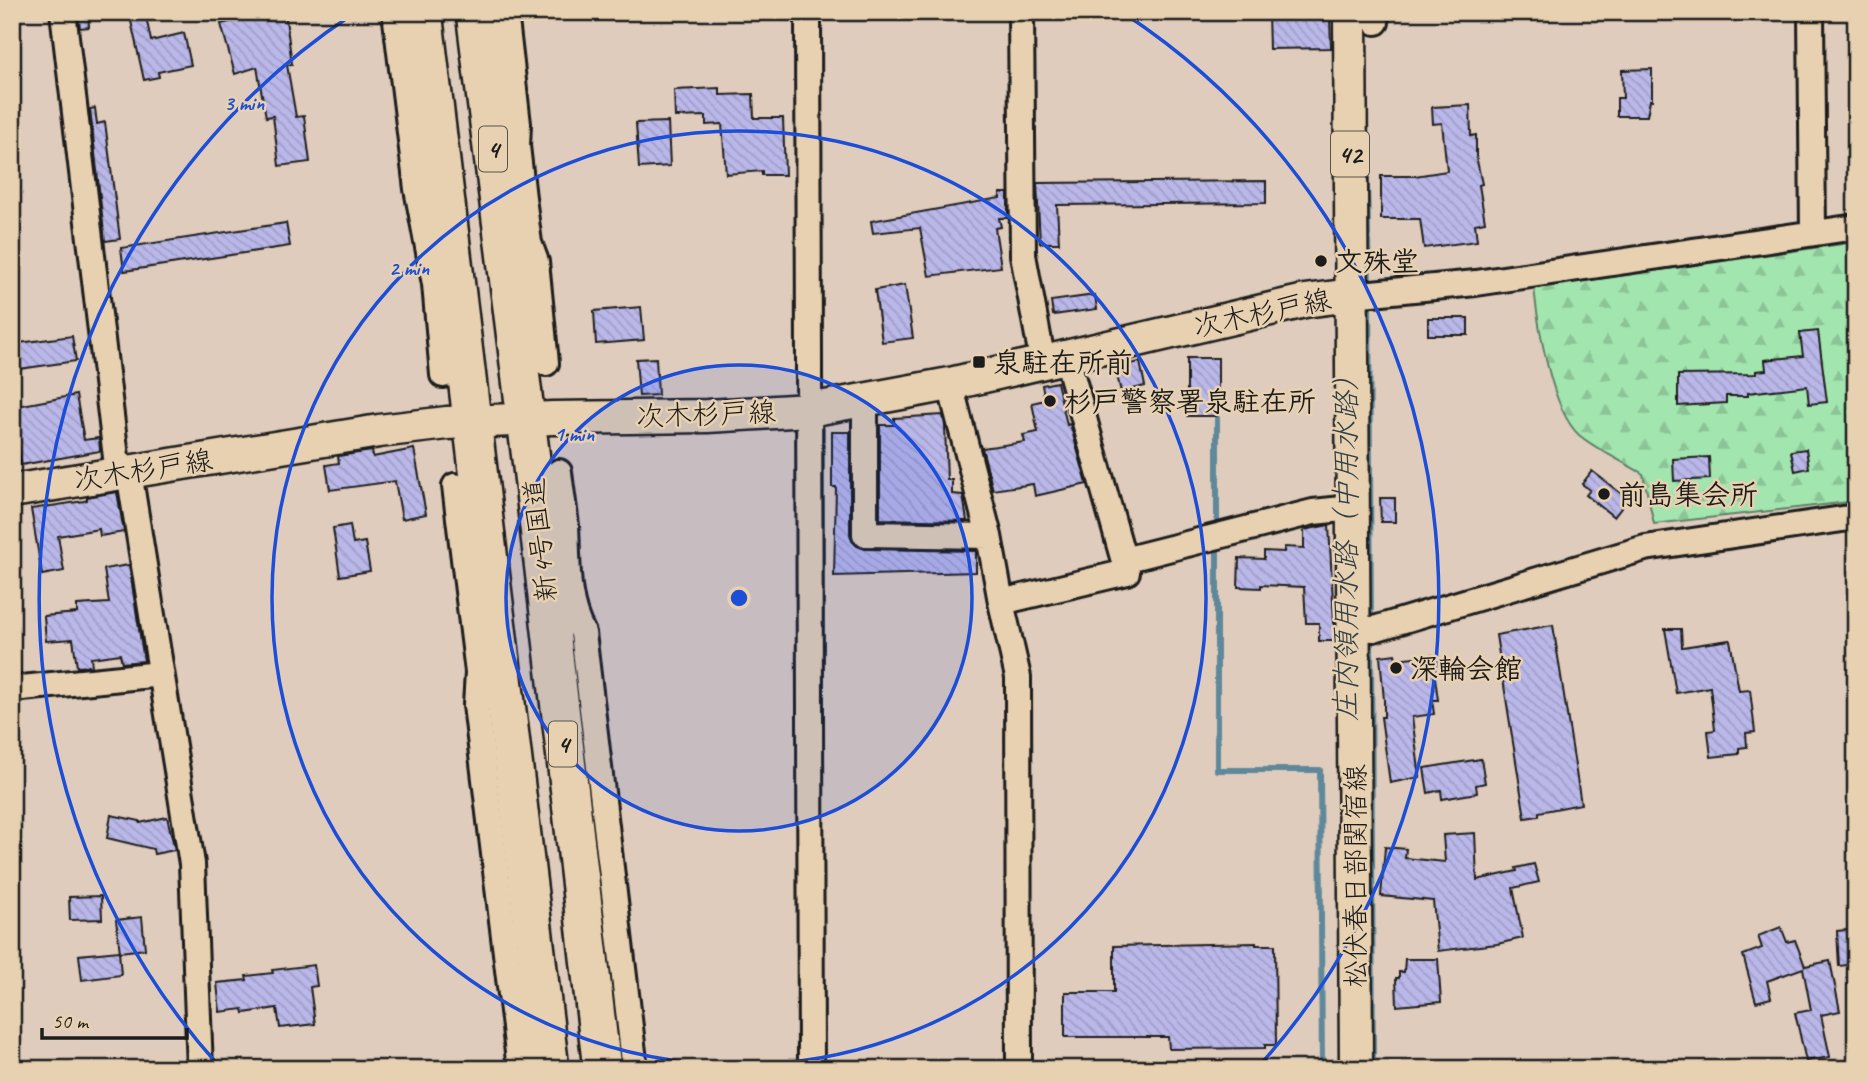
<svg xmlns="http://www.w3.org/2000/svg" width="1868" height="1081" viewBox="0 0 1868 1081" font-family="Caveat,'Klee One',sans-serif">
<defs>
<pattern id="forest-firs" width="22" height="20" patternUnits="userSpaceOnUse" patternTransform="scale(1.75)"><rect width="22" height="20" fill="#a2e5af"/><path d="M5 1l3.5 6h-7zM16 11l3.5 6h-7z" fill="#8bc496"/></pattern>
<pattern id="building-back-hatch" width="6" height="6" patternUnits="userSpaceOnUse" patternTransform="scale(1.75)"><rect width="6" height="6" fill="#bab7e9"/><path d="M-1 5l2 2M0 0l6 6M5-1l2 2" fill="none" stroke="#9f9dc7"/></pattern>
</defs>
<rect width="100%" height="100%" fill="#dfccbc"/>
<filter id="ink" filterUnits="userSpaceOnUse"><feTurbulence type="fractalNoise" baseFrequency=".0143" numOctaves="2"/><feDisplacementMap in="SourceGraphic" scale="14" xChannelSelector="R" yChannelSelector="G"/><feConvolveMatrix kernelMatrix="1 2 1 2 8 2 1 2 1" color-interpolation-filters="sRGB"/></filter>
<g filter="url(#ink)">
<path fill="url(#forest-firs)" stroke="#5f8066" stroke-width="2" d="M 1856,242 L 1856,485 L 1849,502 L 1654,524 L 1643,474 C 1625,463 1594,448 1579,435 C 1551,409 1538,325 1534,288 Z"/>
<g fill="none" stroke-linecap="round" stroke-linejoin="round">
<path stroke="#5f899a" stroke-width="6" d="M 1366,126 L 1369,287
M 1369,298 L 1371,623
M 822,429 L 822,791
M 1217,529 L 1217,419
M 1217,544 L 1217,770 L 1320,770 L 1322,1069
M 1371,634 L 1373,1069"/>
</g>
<path fill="url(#building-back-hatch)" stroke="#1c1c1c" stroke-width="2" d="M 78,12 L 88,12 L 89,27 L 80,28 Z
M 129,12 L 145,12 L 151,41 L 184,33 L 191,65 L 158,72 L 159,77 L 144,80 Z
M 271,12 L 285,12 L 292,64 L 287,65 L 296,117 L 304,116 L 310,162 L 279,166 L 273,116 L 266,117 L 257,67 L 235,74 L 221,24 Z
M 1268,12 L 1287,12 L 1289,18 L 1330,18 L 1331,48 L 1269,49 Z
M 1652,69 L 1652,100 L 1650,100 L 1647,116 L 1617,116 L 1617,98 L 1623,98 L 1622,70 Z
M 720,88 L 720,95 L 753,94 L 754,118 L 783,118 L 785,175 L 762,175 L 762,171 L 726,174 L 722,124 L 706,125 L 706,116 L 675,117 L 674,90 Z
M 1470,105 L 1471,136 L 1476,135 L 1476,156 L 1482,184 L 1479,185 L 1485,222 L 1475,224 L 1477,241 L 1424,248 L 1420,219 L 1381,219 L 1381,176 L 1415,176 L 1447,171 L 1442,123 L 1433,124 L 1432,107 Z
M 95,108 L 97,124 L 105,122 L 120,239 L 105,241 L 90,109 Z
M 668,122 L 670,166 L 639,168 L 636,123 Z
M 1266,181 L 1266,203 L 1057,205 L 1059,243 L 1040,243 L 1037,183 Z
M 1000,193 L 1008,193 L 1008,218 L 999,218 L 1001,227 L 995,228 L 1001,267 L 929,276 L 920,228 L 873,233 L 871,221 L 1000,198 Z
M 286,223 L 290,246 L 124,271 L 121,248 Z
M 905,285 L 913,338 L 882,342 L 875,290 Z
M 1095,295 L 1097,309 L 1053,315 L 1051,301 Z
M 641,307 L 644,340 L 596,344 L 594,311 Z
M 1428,318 L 1468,318 L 1468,335 L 1428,335 Z
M 1818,331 L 1827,402 L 1809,404 L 1807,386 L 1748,393 L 1748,396 L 1726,396 L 1726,403 L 1678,406 L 1678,375 L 1756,374 L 1756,371 L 1766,370 L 1765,360 L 1803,356 L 1800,333 Z
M 72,336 L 76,361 L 12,370 L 12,344 Z
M 656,358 L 658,395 L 639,396 L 636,359 Z
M 1187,358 L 1218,358 L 1218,416 L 1187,416 Z
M 1140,362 L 1145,386 L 1121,392 L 1115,367 Z
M 1057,382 L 1067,425 L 1070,424 L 1087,484 L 1035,496 L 1033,484 L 993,490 L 982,448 L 1025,442 L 1023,435 L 1038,432 L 1032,403 L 1045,400 L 1042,385 Z
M 76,395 L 84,440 L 99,438 L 100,451 L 21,465 L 12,407 Z
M 943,415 L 945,426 L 947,480 L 952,480 L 952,494 L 963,495 L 967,521 L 880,519 L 880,425 L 894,425 L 894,418 Z
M 832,432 L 850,432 L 850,534 L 852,541 L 857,546 L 865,549 L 976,551 L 976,572 L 834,576 L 836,487 L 832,487 Z
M 414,449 L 426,514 L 402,519 L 395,481 L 330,490 L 326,465 L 339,463 L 338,456 L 372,451 L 373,457 Z
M 1806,449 L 1809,468 L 1795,471 L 1791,451 Z
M 1709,457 L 1710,479 L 1674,481 L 1673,459 Z
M 1592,471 L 1628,499 L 1614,517 L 1586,495 L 1590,490 L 1582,484 Z
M 117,492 L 124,532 L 100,536 L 99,529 L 58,536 L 64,571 L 42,575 L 31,509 L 84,501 L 87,500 L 87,497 Z
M 1380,498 L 1395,498 L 1395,522 L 1381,522 Z
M 350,525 L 353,544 L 365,542 L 370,571 L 340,576 L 333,528 Z
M 1329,525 L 1335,641 L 1319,641 L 1319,623 L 1306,623 L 1304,587 L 1261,585 L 1261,588 L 1238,587 L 1239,558 L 1264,559 L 1264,551 L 1284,552 L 1284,547 L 1304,548 L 1304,530 Z
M 129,565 L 144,661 L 122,663 L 120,654 L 91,658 L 92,666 L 77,667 L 73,639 L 46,641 L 44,616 L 77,613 L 77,605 L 109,603 L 104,569 Z
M 1553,625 L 1581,804 L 1539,812 L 1539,816 L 1525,818 L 1496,635 Z
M 1665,629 L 1681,629 L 1682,647 L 1730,640 L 1739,691 L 1750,690 L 1755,732 L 1746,733 L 1747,747 L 1739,748 L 1739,754 L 1711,757 L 1708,731 L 1715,730 L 1710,687 L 1676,693 Z
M 1395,654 L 1396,659 L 1432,655 L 1438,700 L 1432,700 L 1434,714 L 1412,717 L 1420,777 L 1390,783 L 1381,717 L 1384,717 L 1384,700 L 1380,656 Z
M 1481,759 L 1485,783 L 1476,785 L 1477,793 L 1442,799 L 1441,790 L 1428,793 L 1424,768 Z
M 111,815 L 140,821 L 140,823 L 167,817 L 175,850 L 154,854 L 153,849 L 107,838 Z
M 1475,833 L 1477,880 L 1517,871 L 1516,868 L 1534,864 L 1539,882 L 1513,888 L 1523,938 L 1497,944 L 1438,951 L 1433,901 L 1381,896 L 1385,847 L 1406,849 L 1405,858 L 1445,862 L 1443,835 Z
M 101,896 L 102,919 L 70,920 L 69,897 Z
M 142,917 L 145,949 L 120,952 L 116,920 Z
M 1781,927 L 1787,942 L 1795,940 L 1805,966 L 1830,961 L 1840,1011 L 1821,1015 L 1830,1057 L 1806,1061 L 1795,1013 L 1811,1010 L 1803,968 L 1767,981 L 1771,998 L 1756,1002 L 1743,955 L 1762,948 L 1758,936 Z
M 1856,929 L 1856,964 L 1839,966 L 1837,931 Z
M 1256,943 L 1256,945 L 1275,945 L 1276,1045 L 1265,1045 L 1265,1048 L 1169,1049 L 1168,1037 L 1065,1037 L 1065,992 L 1114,992 L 1114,946 Z
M 119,951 L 121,975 L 82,980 L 79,955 Z
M 1405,959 L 1438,959 L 1441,1002 L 1397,1006 L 1396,978 L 1399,978 L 1399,972 L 1404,972 Z
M 314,965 L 317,986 L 310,987 L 315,1024 L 280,1028 L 277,1008 L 244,1013 L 243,1009 L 220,1012 L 217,983 L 247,980 L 246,976 L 273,973 L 272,970 Z"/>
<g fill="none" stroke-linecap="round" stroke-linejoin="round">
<g stroke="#1c1c1c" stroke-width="30">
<path id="minor" d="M 63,12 L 118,474
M 395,12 L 417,189 L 435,284 L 443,375
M 505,12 L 518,124 L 517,146 L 523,198 L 529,243 L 536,262 L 546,363
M 808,12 L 811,1069
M 1021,12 L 1023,255 L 1043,363
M 1376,12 L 1376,22
M 1811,12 L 1813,233
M 1351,295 L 1476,283 L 1856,227
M 950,384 L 989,536 L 1001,602 L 1127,572 L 1067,358
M 865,401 L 865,534 L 989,536
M 129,472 L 192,864 L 200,1069
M 559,472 C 561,490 564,508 566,526 C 568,561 565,602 583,633 L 635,1069
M 455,486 L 478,672 L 476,705 L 520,1069
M 1124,560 L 1313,512 L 1353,508
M 1001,602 L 1018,677 L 1019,1069
M 1353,628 L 1374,629 L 1645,548 L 1856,517
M 12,689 L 161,674"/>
</g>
<g stroke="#1c1c1c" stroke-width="37">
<path id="major" d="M 1350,12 L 1356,1069
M 12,491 L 379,431 L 447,423 L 553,418 L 707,416 L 809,410 L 950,384 L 1305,301 L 1351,295"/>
</g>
<g stroke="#1c1c1c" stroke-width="42">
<path id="highway" d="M 423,12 L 550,1069
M 475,12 L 532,467 L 602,1069"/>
</g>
<use href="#minor" stroke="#e8d1b1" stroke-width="24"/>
<use href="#major" stroke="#e8d1b1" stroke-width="32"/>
<use href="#highway" stroke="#e8d1b1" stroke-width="37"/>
</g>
</g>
<circle cx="739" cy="598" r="233" fill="#1d4ed8" fill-opacity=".12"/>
<g fill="none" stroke="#1d4ed8" stroke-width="3.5">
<circle cx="739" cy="598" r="233"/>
<circle cx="739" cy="598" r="467"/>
<path d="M219 1066A700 700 0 0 1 353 14M1125 14A700 700 0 0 1 1259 1066"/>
</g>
<g fill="#1c1c1c" stroke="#e8d1b1" stroke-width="2.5">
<circle cx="1321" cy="261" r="7"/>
<rect x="972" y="355" width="14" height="14" rx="3.5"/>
<circle cx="1050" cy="401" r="7"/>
<circle cx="1604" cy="494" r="7"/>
<circle cx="1396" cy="668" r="7"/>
</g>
<g text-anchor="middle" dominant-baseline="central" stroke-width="5" stroke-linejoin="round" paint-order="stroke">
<g fill="#e8d1b1" stroke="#595249" stroke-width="2">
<rect x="479" y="126.5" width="28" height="45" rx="5"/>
<rect x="1331" y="131.5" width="38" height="45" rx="5"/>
<rect x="549" y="721.5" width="28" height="45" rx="5"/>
</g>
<g font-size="26" font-weight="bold" fill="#1c1c1c">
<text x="493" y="149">4</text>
<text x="1350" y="154">42</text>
<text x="563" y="744">4</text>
</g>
<g font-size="28" font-weight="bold" fill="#1c1c1c" stroke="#e8d1b1" text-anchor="start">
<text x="1335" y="261">文殊堂</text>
<text x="993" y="362">泉駐在所前</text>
<text x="1064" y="401">杉戸警察署泉駐在所</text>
<text x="1618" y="494">前島集会所</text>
<text x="1410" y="668">深輪会館</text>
</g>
<g font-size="28" fill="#1c1c1c" stroke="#e8d1b1">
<text transform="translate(1262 313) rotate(-12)">次木杉戸線</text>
<text transform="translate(706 414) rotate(-2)">次木杉戸線</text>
<text transform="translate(143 470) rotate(-9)">次木杉戸線</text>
<text transform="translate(540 540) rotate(-96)">新4号国道</text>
<text transform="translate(1355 876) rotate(-90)">松伏春日部関宿線</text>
</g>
<g font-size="30" font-style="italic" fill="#324046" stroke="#e8d1b1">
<text transform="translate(1346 541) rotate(-90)">庄内領用水路（中用水路）</text>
</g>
</g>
<circle cx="739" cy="598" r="10" fill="#1d4ed8" stroke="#e8d1b1" stroke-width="3.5"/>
<g font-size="21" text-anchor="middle" font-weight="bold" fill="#1d4ed8" stroke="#e8d1b1" stroke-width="5" stroke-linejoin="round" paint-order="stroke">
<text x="244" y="110">3 min</text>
<text x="409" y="275">2 min</text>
<text x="574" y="441">1 min</text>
</g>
<rect width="1868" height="1081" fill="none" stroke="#e8d1b1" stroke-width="42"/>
<rect x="21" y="21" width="1826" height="1039" fill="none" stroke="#1c1c1c" stroke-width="2.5" filter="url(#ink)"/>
<path d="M42 1028v10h145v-10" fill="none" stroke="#1c1c1c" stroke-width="3.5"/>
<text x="52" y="1028" font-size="21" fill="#1c1c1c" stroke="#e8d1b1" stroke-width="5" paint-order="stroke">50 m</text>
</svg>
